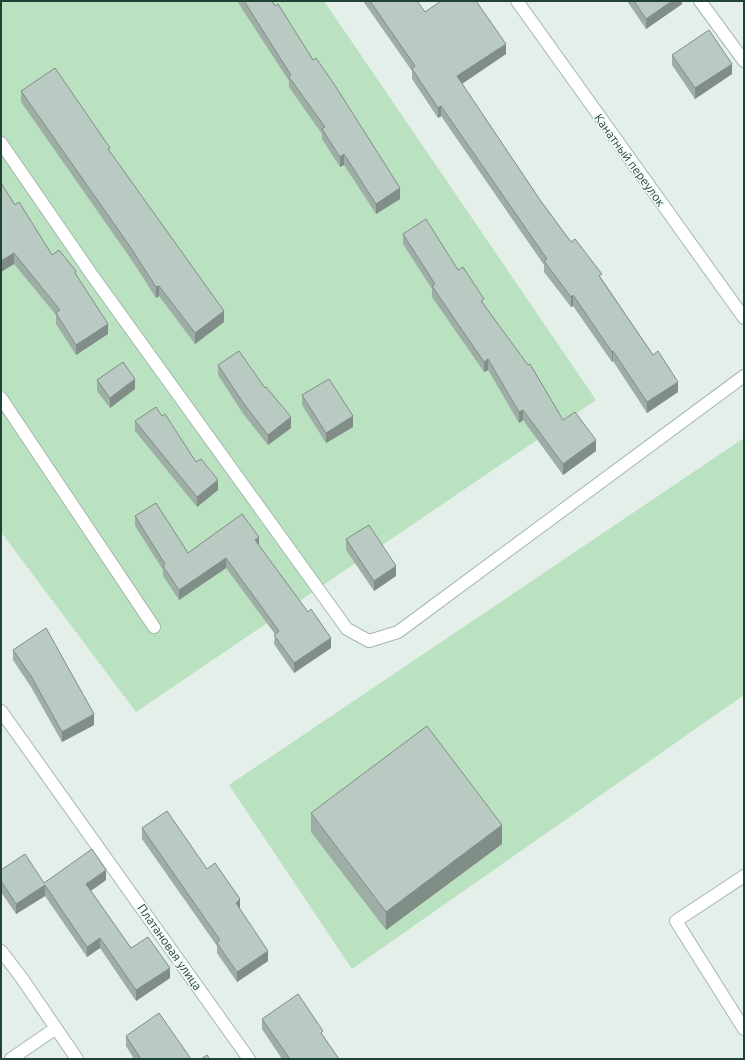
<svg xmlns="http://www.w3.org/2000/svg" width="745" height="1060" viewBox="0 0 745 1060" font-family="Ubuntu,sans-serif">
<rect width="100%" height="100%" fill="#e3efe8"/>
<path fill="#bae2c0" d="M 1,1 L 324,1 L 596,400 L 136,712 L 1,532 Z
M 744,438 L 744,695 L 352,969 L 229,785 Z"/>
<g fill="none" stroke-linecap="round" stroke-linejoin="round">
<g stroke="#a5b8af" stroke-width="14">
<path id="lane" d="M 1,398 L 154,627
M 744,876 L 676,921 L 744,1029"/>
</g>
<g stroke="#a5b8af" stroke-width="14">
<path id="street" d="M 517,1 L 744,318
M 700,1 L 744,61
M 1,143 L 92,275 L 347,629 L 369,641 L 398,632 L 744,376
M 1,711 L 249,1059
M 1,951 L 21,977 L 77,1059
M 11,1059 L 56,1028"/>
</g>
<use href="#lane" stroke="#fff" stroke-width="12"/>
<use href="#street" stroke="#fff" stroke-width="12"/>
</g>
<path fill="#9eaea6" d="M 237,1 L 272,1 L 400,199 L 376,214 L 344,165 L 340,167 L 322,139 L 322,134 L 289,87 L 289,81 Z
M 363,1 L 417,1 L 425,12 L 506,54 L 462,84 L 540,200 L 571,242 L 602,279 L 678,392 L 647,413 L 613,361 L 612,362 L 573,306 L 571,307 L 544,272 L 544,265 L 441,116 L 438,118 L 412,79 L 412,71 Z
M 627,1 L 682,1 L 682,4 L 646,29 Z
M 672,55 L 732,74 L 695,99 L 672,65 Z
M 21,91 L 110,152 L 224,322 L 195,344 L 159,296 L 156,298 L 131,259 L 21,102 Z
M 1,183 L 15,205 L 52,255 L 76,275 L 108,334 L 76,355 L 56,324 L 56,315 L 14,264 L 1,272 Z
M 403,234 L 458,270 L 484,304 L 563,420 L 596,451 L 563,475 L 523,420 L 519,423 L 488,370 L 484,372 L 432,297 L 432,289 L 403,244 Z
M 218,365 L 265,388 L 291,428 L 268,445 L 244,415 L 218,375 Z
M 97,380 L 135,389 L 110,408 L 97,391 Z
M 302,395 L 353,427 L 326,443 L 302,405 Z
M 135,421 L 196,462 L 218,490 L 197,507 L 135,431 Z
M 135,516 L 188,553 L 259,545 L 331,648 L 294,673 L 274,644 L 275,634 L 226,568 L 179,600 L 163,576 L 163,570 L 135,526 Z
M 346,539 L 396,576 L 374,591 L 346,550 Z
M 13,650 L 94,725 L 62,742 L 31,687 L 13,660 Z
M 311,813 L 502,844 L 386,930 L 311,832 Z
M 142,828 L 207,869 L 240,910 L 268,961 L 237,982 L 217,953 L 217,946 L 142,839 Z
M 1,870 L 44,883 L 106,880 L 91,891 L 131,948 L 170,978 L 136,1001 L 100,948 L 87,957 L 45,896 L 16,914 L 1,892 Z
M 744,994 L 744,1011 L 743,1010 L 743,995 Z
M 262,1019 L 323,1036 L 339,1059 L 282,1059 L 262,1029 Z
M 126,1036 L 191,1059 L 134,1059 L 126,1046 Z"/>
<path fill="#818d87" d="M 672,1 L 682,1 L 682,4 L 646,29 L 646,19 Z
M 506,44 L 506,54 L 457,87 L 457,76 Z
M 732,64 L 732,74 L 695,99 L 695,88 Z
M 441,106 L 441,116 L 438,118 L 438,108 Z
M 344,154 L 344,165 L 340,167 L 340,157 Z
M 400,188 L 400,199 L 376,214 L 376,204 Z
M 14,253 L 14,264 L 1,272 L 1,261 Z
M 159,286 L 159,296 L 156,298 L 156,287 Z
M 573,295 L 573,306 L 571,307 L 571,297 Z
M 224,311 L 224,322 L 195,344 L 195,333 Z
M 108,324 L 108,334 L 76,355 L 76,345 Z
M 613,351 L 613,361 L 612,362 L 612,352 Z
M 488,359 L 488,370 L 484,372 L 484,362 Z
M 135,379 L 135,389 L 110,408 L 110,398 Z
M 678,382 L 678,392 L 647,413 L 647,402 Z
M 523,410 L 523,420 L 519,423 L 519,412 Z
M 353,416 L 353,427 L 326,443 L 326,433 Z
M 291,417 L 291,428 L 268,445 L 268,435 Z
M 596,440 L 596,451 L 563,475 L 563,464 Z
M 218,480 L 218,490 L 197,507 L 197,497 Z
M 259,537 L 259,547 L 255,540 Z
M 226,558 L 226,568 L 179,600 L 179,590 Z
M 396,566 L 396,576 L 374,591 L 374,581 Z
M 331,638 L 331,648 L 294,673 L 294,663 Z
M 94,714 L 94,725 L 62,742 L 62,732 Z
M 502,825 L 502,844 L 386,930 L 386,912 Z
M 106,870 L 106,880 L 86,894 L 86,884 Z
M 45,885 L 45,896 L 16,914 L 16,904 Z
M 240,899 L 240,910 L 236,903 Z
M 100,938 L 100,948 L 87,957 L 87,947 Z
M 268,951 L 268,961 L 237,982 L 237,972 Z
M 170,968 L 170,978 L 136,1001 L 136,990 Z"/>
<path fill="#b8cac1" stroke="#818d87" d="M 244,1 L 272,1 L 275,6 L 278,4 L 313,60 L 316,58 L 336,87 L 400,188 L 376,204 L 344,154 L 340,157 L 322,129 L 325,127 L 289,77 L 291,75 Z
M 370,1 L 417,1 L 425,12 L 441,1 L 476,1 L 506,44 L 457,76 L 540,200 L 571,242 L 575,239 L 602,274 L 599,276 L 653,355 L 658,351 L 678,382 L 647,402 L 613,351 L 612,352 L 573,295 L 571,297 L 544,261 L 547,259 L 441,106 L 438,108 L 412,69 L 415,66 Z
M 634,1 L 672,1 L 646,19 Z
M 709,30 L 732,64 L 695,88 L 672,55 Z
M 55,68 L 110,148 L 108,149 L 224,311 L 195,333 L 159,286 L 156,287 L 131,248 L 21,91 Z
M 1,183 L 15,205 L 19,202 L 52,255 L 59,250 L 76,271 L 75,273 L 108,324 L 76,345 L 56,313 L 60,310 L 14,253 L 1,261 Z
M 426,219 L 458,270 L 463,267 L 484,299 L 481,301 L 528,365 L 530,364 L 563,420 L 575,412 L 596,440 L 563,464 L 523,410 L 519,412 L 488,359 L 484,362 L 432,286 L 435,284 L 403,234 Z
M 239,351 L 265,388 L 266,387 L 291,417 L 268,435 L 244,404 L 218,365 Z
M 123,362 L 135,379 L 110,398 L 97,380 Z
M 329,379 L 353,416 L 326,433 L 302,395 Z
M 156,407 L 162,416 L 165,414 L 196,462 L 201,459 L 218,480 L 197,497 L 135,421 Z
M 156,503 L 188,553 L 242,514 L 259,537 L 255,540 L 308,612 L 311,609 L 331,638 L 294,663 L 274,635 L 279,631 L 226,558 L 179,590 L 163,566 L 165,564 L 135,516 Z
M 369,525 L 396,566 L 374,581 L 346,539 Z
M 46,628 L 94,714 L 62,732 L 31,676 L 13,650 Z
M 427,726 L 502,825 L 386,912 L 311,813 Z
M 167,811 L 207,869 L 215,863 L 240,899 L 236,903 L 268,951 L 237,972 L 217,943 L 220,940 L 142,828 Z
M 92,849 L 106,870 L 86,884 L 131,948 L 148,937 L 170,968 L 136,990 L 100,938 L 87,947 L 45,885 L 16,904 L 1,881 L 1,870 L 25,854 L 44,883 Z
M 298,994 L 323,1031 L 321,1033 L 339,1059 L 290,1059 L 262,1019 Z
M 159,1013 L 191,1059 L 141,1059 L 126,1036 Z
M 207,1055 L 210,1059 L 201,1059 Z"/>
<g text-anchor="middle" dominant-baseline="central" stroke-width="3" stroke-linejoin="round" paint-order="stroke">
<g font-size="12" fill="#204335" stroke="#f5fbf7">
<text transform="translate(630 160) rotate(54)">Канатный переулок</text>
<text transform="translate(170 947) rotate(55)">Платановая улица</text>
</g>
</g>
<rect width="745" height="1060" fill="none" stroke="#204335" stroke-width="4"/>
</svg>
